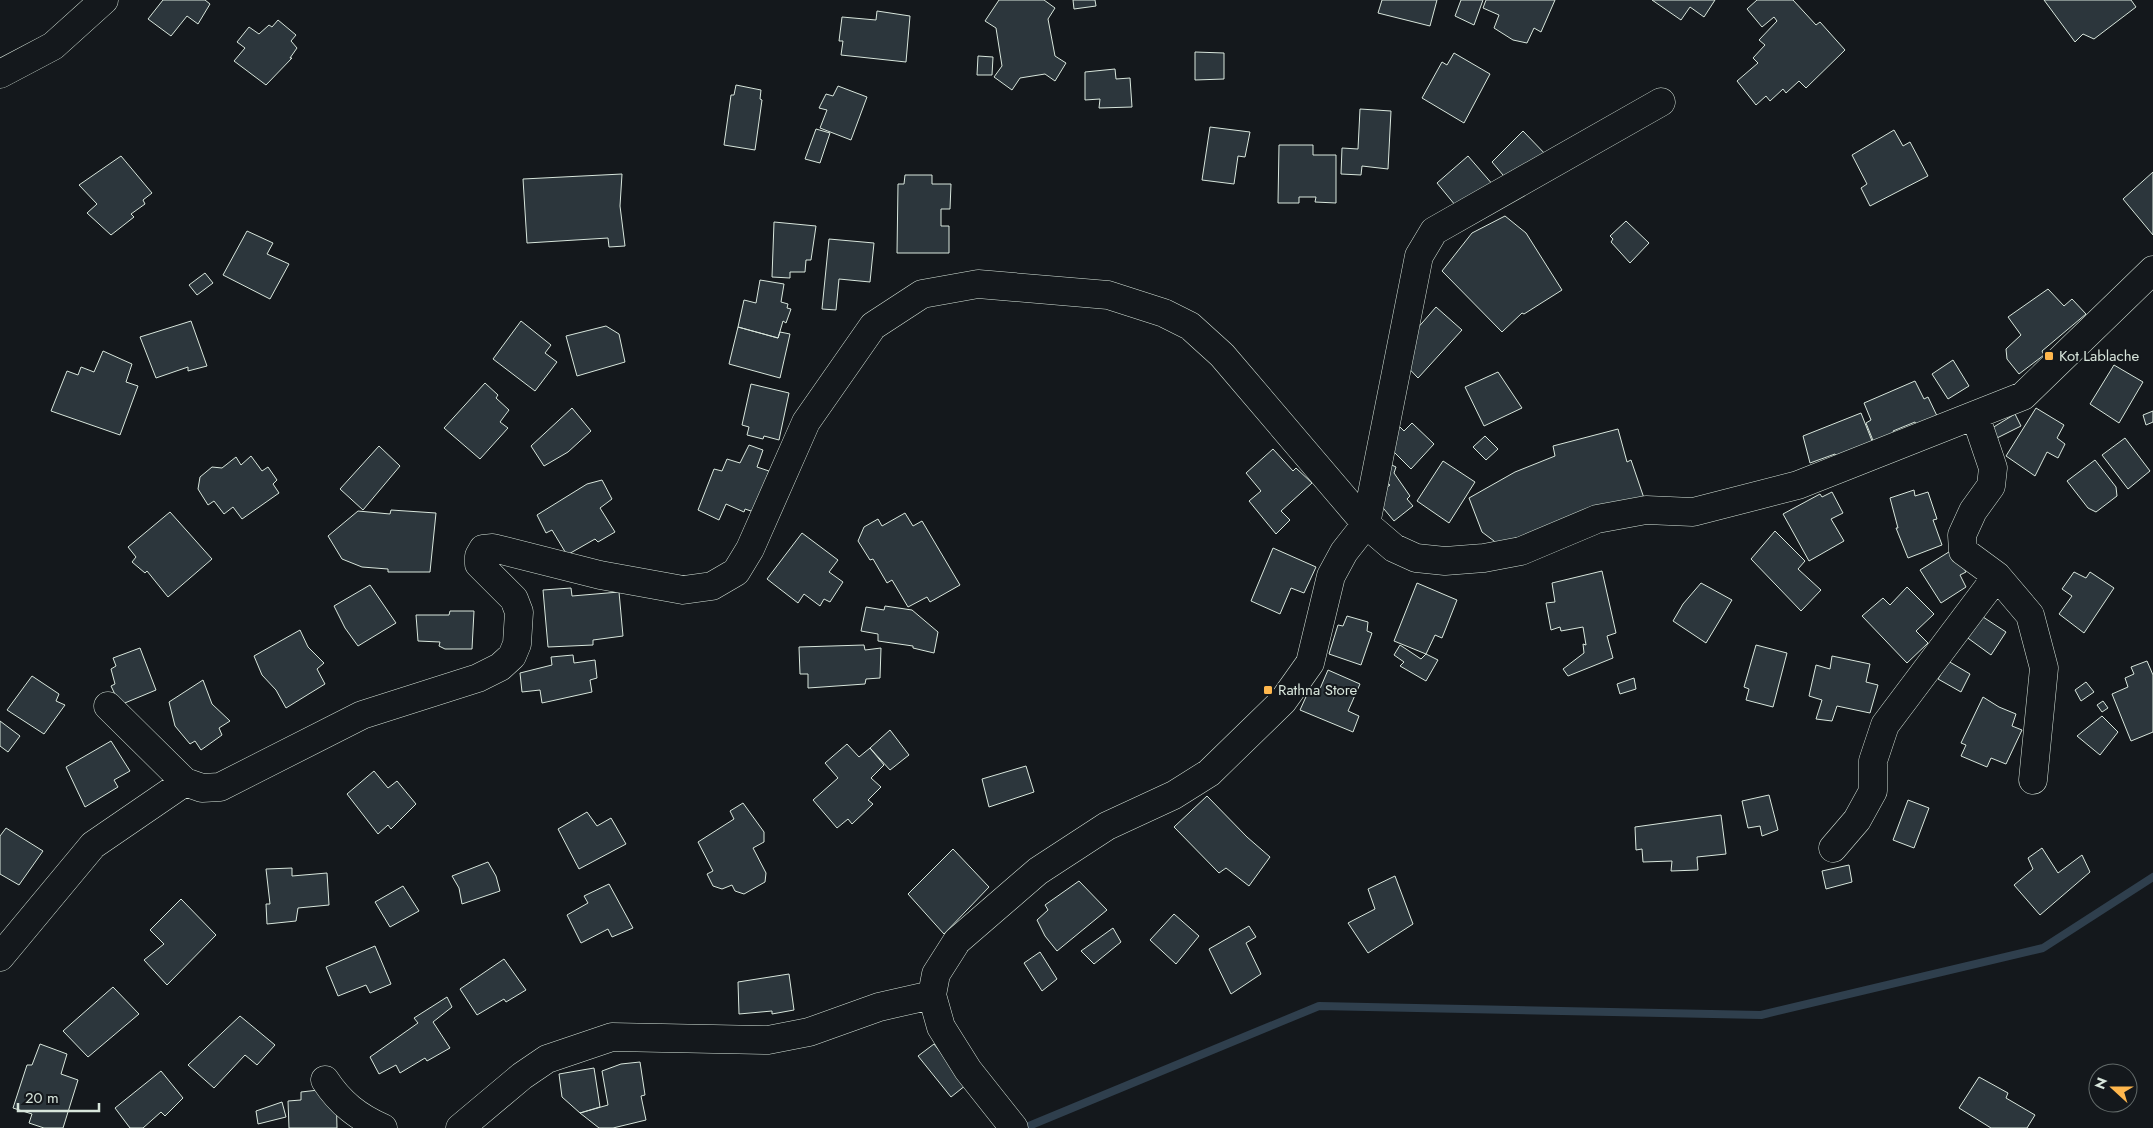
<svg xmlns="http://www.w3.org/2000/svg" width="2153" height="1128" viewBox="0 0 2153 1128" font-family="Jost,sans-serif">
<rect width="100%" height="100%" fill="#14181c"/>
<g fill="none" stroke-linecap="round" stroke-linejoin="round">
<path stroke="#2f3f4d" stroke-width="8" d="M 1024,1128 L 1319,1006 L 1761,1015 L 2043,948 L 2153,877"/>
</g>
<path fill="#2c363c" stroke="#d8e6dc" d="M 163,0 L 205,0 L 210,4 L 198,24 L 187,16 L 171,36 L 148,19 Z
M 999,0 L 1044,0 L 1055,8 L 1048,19 L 1055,56 L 1066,63 L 1055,81 L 1045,74 L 1020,78 L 1012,90 L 994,77 L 1002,66 L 996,28 L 985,21 Z
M 1073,0 L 1095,0 L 1096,6 L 1074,9 Z
M 1382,0 L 1437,0 L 1430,26 L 1378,13 Z
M 1461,0 L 1483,0 L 1474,25 L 1455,16 Z
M 1486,0 L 1555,0 L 1541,32 L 1534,28 L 1527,43 L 1513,40 L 1494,28 L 1499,15 L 1483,8 Z
M 1652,0 L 1715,0 L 1704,17 L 1690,7 L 1681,20 Z
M 1757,0 L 1793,0 L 1816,25 L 1820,22 L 1845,50 L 1806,88 L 1799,81 L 1786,93 L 1783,89 L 1770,101 L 1766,96 L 1756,105 L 1737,81 L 1758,63 L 1753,58 L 1765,45 L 1759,40 L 1777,21 L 1774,17 L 1762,27 L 1747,9 Z
M 2044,0 L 2131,0 L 2136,7 L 2094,39 L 2083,34 L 2075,42 Z
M 877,11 L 910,16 L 906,62 L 841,55 L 843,41 L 839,41 L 842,17 L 876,20 Z
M 278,20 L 296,35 L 291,41 L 297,48 L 290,58 L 292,58 L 266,85 L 234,61 L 245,48 L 237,42 L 249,27 L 259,34 L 269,25 L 272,27 Z
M 1195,52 L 1224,53 L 1224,79 L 1195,80 Z
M 1454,53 L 1490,74 L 1464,123 L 1422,98 L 1442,62 L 1447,65 Z
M 978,56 L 993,57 L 992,75 L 977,75 Z
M 1115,69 L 1116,79 L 1130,78 L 1132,107 L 1099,108 L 1100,99 L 1085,100 L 1085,72 Z
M 736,85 L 761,90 L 760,99 L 762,100 L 755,150 L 724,145 L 731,95 L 734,95 Z
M 838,86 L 867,97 L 851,140 L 820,128 L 827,110 L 819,108 L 826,94 L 833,96 Z
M 1360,109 L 1391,111 L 1388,169 L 1362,166 L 1361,175 L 1341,174 L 1342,148 L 1358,149 Z
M 1210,127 L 1250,132 L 1245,157 L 1238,156 L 1234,184 L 1202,180 Z
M 816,129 L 830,133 L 820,163 L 805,159 Z
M 1894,130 L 1903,146 L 1910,142 L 1928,176 L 1870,206 L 1861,188 L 1867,184 L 1852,155 Z
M 1523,131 L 1548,157 L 1514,188 L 1492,162 Z
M 1279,145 L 1313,145 L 1313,155 L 1336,155 L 1336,203 L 1315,202 L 1316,197 L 1299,197 L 1299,203 L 1278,203 Z
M 121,156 L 152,193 L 143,200 L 145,204 L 131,214 L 134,217 L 111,235 L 87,213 L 97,204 L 79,185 Z
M 1468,156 L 1494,186 L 1460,211 L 1437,183 Z
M 2153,172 L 2153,235 L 2123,199 Z
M 622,174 L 620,206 L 625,246 L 609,247 L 608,238 L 527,243 L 523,179 Z
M 905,175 L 932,175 L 932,184 L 951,184 L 950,209 L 941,209 L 941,226 L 949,226 L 949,253 L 897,253 L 898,184 L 904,184 Z
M 1505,216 L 1526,233 L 1562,290 L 1524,314 L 1522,313 L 1502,332 L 1442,271 L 1472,233 Z
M 1626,221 L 1649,243 L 1630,263 L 1611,242 L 1613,239 L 1610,236 Z
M 774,222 L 816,226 L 811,260 L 806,260 L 805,272 L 790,272 L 790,278 L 772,277 Z
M 247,231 L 273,243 L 267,254 L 289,264 L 270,299 L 223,275 Z
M 829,239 L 874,243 L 870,282 L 839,279 L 836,310 L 822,309 Z
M 205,273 L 213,283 L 197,295 L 189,285 Z
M 760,280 L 784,284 L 781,302 L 788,304 L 787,308 L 791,309 L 786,323 L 783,321 L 778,338 L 738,327 L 744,300 L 756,303 Z
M 2048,289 L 2064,306 L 2072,299 L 2086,314 L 2042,351 L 2044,355 L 2019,374 L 2007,359 L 2006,349 L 2021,335 L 2008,317 Z
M 1436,307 L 1462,330 L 1418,378 L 1395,354 Z
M 191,321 L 207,366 L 188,371 L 188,367 L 156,378 L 140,337 Z
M 521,321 L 551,345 L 545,353 L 557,362 L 535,391 L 493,359 Z
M 606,326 L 619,334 L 625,362 L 577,376 L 566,336 Z
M 738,327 L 778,338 L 780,332 L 790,334 L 780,378 L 729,364 Z
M 103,351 L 132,364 L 126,382 L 138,386 L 120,435 L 51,411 L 67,371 L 78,375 L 81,367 L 94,372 Z
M 1953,360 L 1969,386 L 1948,399 L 1932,374 Z
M 2114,365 L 2143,382 L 2119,423 L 2090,404 Z
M 1498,372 L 1522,408 L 1484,426 L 1465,387 Z
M 1915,381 L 1924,399 L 1928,397 L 1938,418 L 1917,426 L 1915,422 L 1893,431 L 1895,435 L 1874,443 L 1866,423 L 1871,420 L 1864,403 Z
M 485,383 L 498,395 L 496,398 L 509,410 L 500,422 L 508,428 L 480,459 L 444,428 Z
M 751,384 L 789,393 L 779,440 L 764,436 L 763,439 L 747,435 L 749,427 L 742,425 Z
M 572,408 L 591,431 L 568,452 L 544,466 L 531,446 Z
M 2036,408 L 2064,425 L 2057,438 L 2065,444 L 2058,458 L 2047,452 L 2035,476 L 2006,456 Z
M 2153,411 L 2153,422 L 2146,425 L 2143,415 Z
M 1861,413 L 1874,446 L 1838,459 L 1835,454 L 1810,463 L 1803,436 Z
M 2015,414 L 2021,426 L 1997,438 L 1992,428 Z
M 1412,423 L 1434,444 L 1411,469 L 1385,443 L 1400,427 L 1404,431 Z
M 1618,429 L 1627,462 L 1631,460 L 1647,507 L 1500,549 L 1494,541 L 1482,532 L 1469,498 L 1515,472 L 1555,456 L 1553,446 Z
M 1485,436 L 1498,449 L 1486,460 L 1473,447 Z
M 2125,438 L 2150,471 L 2128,489 L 2102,455 Z
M 749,445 L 763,450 L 757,467 L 769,471 L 754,512 L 745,509 L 744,512 L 726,504 L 719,520 L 698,510 L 714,469 L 722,471 L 727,459 L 740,463 Z
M 379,446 L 400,466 L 363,510 L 340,489 Z
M 1273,449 L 1293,471 L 1296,468 L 1312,483 L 1281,511 L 1290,520 L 1276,534 L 1249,501 L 1261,491 L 1246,473 Z
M 251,456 L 262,471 L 268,467 L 277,480 L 273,484 L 279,493 L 242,519 L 233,507 L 224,514 L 214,501 L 208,505 L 198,489 L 200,477 L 212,467 L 222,468 L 236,457 L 241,465 Z
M 1379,459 L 1396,467 L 1394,473 L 1410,496 L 1407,499 L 1413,506 L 1394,521 L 1374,497 L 1390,485 L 1374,476 Z
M 2095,460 L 2116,487 L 2117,496 L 2096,512 L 2088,508 L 2067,481 Z
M 1443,461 L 1475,482 L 1449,523 L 1417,501 Z
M 602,480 L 612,499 L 600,508 L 615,532 L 598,542 L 595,539 L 567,555 L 552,530 L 546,533 L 537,515 L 587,484 Z
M 1914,490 L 1915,496 L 1928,492 L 1937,519 L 1933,520 L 1942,545 L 1908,558 L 1896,528 L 1898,528 L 1890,498 Z
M 1832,492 L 1843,513 L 1831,519 L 1844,541 L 1809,561 L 1783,514 L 1820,494 L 1822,497 Z
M 391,510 L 436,513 L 430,572 L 388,572 L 388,569 L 362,567 L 342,559 L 328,536 L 358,511 L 390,514 Z
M 170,512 L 212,559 L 168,597 L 147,571 L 145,573 L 132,562 L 136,557 L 128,547 Z
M 905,513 L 913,526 L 922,521 L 960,585 L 930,602 L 927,597 L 908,607 L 892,580 L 887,583 L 873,559 L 870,560 L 858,541 L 864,527 L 878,519 L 882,526 Z
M 1775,531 L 1805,561 L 1798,569 L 1821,590 L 1801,611 L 1751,559 Z
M 802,533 L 838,560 L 829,572 L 843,582 L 830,602 L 824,599 L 820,606 L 804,594 L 798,603 L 767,579 Z
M 1273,548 L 1316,567 L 1304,593 L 1291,588 L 1280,614 L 1251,601 Z
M 1952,550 L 1966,572 L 1960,575 L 1966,587 L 1941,603 L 1920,570 Z
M 1602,571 L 1616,633 L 1607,636 L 1613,658 L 1568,676 L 1563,669 L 1584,653 L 1583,644 L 1586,645 L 1583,627 L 1561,631 L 1560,627 L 1551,630 L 1546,603 L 1555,602 L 1552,583 Z
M 2074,572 L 2086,578 L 2090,572 L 2114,588 L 2084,633 L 2059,614 L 2072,596 L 2062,589 Z
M 1417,583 L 1457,600 L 1442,638 L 1435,635 L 1426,654 L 1394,641 Z
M 1701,583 L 1732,600 L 1706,643 L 1673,621 L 1683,604 Z
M 370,585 L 396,623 L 358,646 L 345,628 L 334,606 Z
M 1907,587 L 1934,614 L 1916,631 L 1928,643 L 1907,663 L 1862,616 L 1883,598 L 1890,605 Z
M 571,588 L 572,596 L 619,592 L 623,636 L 593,640 L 593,645 L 548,647 L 543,590 Z
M 885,606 L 912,610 L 938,632 L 934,653 L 913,648 L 913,646 L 878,641 L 878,634 L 861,631 L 866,607 L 884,610 Z
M 450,611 L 474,611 L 472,649 L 445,649 L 439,646 L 440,642 L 418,641 L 416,615 L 449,615 Z
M 1980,615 L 2006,632 L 1991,655 L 1965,636 Z
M 1347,616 L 1368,622 L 1367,631 L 1372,633 L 1361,665 L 1329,654 L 1338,625 L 1343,626 Z
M 300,630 L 308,647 L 324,663 L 317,669 L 325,684 L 286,708 L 276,690 L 262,675 L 254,656 Z
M 864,645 L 865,650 L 881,648 L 880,678 L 866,679 L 865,684 L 808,688 L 808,674 L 800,674 L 799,647 Z
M 1400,645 L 1421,659 L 1426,654 L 1438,660 L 1426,681 L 1400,666 L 1404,662 L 1394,655 Z
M 1756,645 L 1787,653 L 1773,707 L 1746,700 L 1749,689 L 1744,687 Z
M 140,648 L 156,690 L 120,705 L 111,686 L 115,684 L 111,669 L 116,666 L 113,658 Z
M 573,655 L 574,663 L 595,660 L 597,678 L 590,680 L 592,692 L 542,703 L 540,690 L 522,692 L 520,673 L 552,665 L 551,657 Z
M 1832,656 L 1870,664 L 1866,682 L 1878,685 L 1870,713 L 1837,706 L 1832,721 L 1816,719 L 1822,700 L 1809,696 L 1816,665 L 1830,669 Z
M 1948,661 L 1970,674 L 1961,692 L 1938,679 Z
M 2147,661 L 2153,675 L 2153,732 L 2131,741 L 2112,694 L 2128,687 L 2125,678 L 2134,674 L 2131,667 Z
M 1328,670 L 1360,684 L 1348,711 L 1359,716 L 1353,732 L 1300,710 L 1310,688 L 1319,691 Z
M 32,676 L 59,694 L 56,701 L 65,705 L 44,734 L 7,710 Z
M 1634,678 L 1636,689 L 1620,694 L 1617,684 Z
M 203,680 L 212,704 L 230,721 L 219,728 L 222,735 L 201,750 L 195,741 L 190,744 L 175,726 L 169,702 Z
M 2086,682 L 2094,692 L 2081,701 L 2075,690 Z
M 1983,697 L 1999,707 L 2016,714 L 2012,726 L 2022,730 L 2006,764 L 1991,758 L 1987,767 L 1961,756 L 1966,745 L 1961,743 Z
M 2103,701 L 2108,708 L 2102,712 L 2097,705 Z
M 2102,716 L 2118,732 L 2100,755 L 2077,736 Z
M 0,721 L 20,736 L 8,752 L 0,746 Z
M 890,730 L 909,755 L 890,770 L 870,748 Z
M 111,741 L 130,771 L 114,780 L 118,787 L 85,807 L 66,767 Z
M 847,744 L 859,757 L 870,748 L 884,765 L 871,778 L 881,787 L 868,800 L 873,804 L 852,824 L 848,819 L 837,828 L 813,800 L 838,778 L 825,763 Z
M 1026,766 L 1034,792 L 989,807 L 982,779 Z
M 374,771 L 388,788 L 397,781 L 416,804 L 391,829 L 388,825 L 378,834 L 347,794 Z
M 1769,795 L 1778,830 L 1762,836 L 1760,826 L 1748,828 L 1742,801 Z
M 1207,796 L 1247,837 L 1270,857 L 1249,886 L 1226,868 L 1219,873 L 1174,827 Z
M 1908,800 L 1929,808 L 1914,848 L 1893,840 Z
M 743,803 L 764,832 L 764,842 L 753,848 L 766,873 L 765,882 L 744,894 L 735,891 L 732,885 L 722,889 L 713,886 L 707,874 L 713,871 L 698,842 L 734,819 L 730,811 Z
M 587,812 L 597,826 L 611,818 L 626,844 L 579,869 L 558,829 Z
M 1721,815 L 1726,854 L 1697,857 L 1698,870 L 1671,871 L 1672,861 L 1643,862 L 1642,849 L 1636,850 L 1635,827 Z
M 6,828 L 43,851 L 19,885 L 0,874 L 0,836 Z
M 2042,848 L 2058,873 L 2082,855 L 2090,872 L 2040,915 L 2014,885 L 2033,869 L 2028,858 Z
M 953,849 L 989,887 L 944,934 L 908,894 Z
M 488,862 L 496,876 L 500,891 L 462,904 L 459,888 L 452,876 Z
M 1849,865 L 1852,882 L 1826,889 L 1822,871 Z
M 292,868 L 292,876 L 327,873 L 329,905 L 298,908 L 296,921 L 267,924 L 266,904 L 270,904 L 266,869 Z
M 1395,876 L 1413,924 L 1368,953 L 1348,923 L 1375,909 L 1368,889 Z
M 1079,881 L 1107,910 L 1057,951 L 1045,936 L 1037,920 L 1048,910 L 1045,905 Z
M 609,884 L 633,928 L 612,937 L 608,929 L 581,943 L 567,915 L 588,903 L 584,896 Z
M 403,886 L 419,911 L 390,927 L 375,902 Z
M 181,899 L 216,935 L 167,985 L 144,960 L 164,944 L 150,930 Z
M 1174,914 L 1199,936 L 1176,964 L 1150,940 Z
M 1249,926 L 1256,937 L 1246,943 L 1261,974 L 1231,994 L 1209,949 Z
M 1113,928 L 1121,942 L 1094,964 L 1081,951 Z
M 375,946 L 391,984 L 370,993 L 366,985 L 338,996 L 326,967 Z
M 1040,952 L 1057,979 L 1042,991 L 1024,963 Z
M 504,959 L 526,990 L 506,1002 L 504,999 L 477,1015 L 460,989 Z
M 789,974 L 794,1010 L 772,1014 L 772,1011 L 739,1014 L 738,982 Z
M 113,987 L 139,1014 L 88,1057 L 63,1031 Z
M 447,997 L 452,1007 L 433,1022 L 450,1048 L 427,1061 L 425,1058 L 400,1073 L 396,1065 L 379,1074 L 370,1057 L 418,1023 L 414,1018 Z
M 240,1016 L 275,1045 L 257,1065 L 245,1055 L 214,1088 L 188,1065 Z
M 40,1044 L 67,1054 L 61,1074 L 78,1080 L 63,1128 L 44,1128 L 29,1123 L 32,1114 L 13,1108 L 27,1065 L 32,1065 Z
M 934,1044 L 966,1085 L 951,1097 L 918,1056 Z
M 640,1062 L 645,1095 L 641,1096 L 646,1120 L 613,1128 L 599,1128 L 580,1113 L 608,1105 L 602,1071 L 621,1064 Z
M 594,1068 L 600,1107 L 580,1113 L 562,1097 L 559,1074 Z
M 161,1071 L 183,1098 L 165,1116 L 161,1112 L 143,1128 L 130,1128 L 115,1108 Z
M 1979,1077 L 2008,1093 L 2006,1098 L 2035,1115 L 2027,1128 L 1991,1128 L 1959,1108 Z
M 336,1088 L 337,1128 L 289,1128 L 288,1101 L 301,1100 L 301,1092 Z
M 282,1102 L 286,1117 L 258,1124 L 256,1111 Z"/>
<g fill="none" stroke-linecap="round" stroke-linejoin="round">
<g stroke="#d8e6dc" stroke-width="29">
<path id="minor" d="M 1975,415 L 1993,468 L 1991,486 L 1973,511 L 1962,535 L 1963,551 L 1997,576 L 2030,615 L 2044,668 L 2033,780
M 108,706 L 185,782 L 202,788 L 220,787 L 362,715 L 478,678 L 500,667 L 512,656 L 517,644 L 519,612 L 514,599 L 479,564 L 479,556 L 483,549 L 493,548 L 600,575 L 683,590 L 712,586 L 736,572 L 750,549 L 806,422 L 873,326 L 922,294 L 978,284 L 1108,295 L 1164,313 L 1190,326 L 1222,355 L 1366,524 L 1394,548 L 1416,558 L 1445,561 L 1484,558 L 1521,551 L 1597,519 L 1646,510 L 1693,512 L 1798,485 L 2023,396 L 2153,270
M 1833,848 L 1857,820 L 1873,791 L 1873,761 L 1885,725 L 1997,576
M 0,957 L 93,845 L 185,782
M 325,1080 C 340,1103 358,1117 383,1128
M 460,1128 L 522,1076 L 547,1059 L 612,1037 L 768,1040 L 809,1032 L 879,1007 L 932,995
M 1014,1128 L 968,1070 L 941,1027 L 932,995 L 936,974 L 957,941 L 1038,871 L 1107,826 L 1174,795 L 1209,773 L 1283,701 L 1310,663 L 1331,576 L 1344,552 L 1366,524 L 1419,256 L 1434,231 L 1661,102"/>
</g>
<g stroke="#d8e6dc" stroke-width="29">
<path id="major" d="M 0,74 L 53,46 L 104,0"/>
</g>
<use href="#minor" stroke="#14181c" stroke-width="28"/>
<use href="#major" stroke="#14181c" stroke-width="28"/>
</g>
<g fill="#ffb74d" stroke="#14181c" stroke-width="2">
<rect x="2044" y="351" width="10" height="10" rx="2.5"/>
<rect x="1263" y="685" width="10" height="10" rx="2.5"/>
</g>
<g text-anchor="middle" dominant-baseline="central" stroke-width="4" stroke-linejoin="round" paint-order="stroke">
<g font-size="15" fill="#d8e6dc" stroke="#14181c" text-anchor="start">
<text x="2059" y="356">Kot Lablache</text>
<text x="1278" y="690">Rathna Store</text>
</g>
</g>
<g transform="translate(2113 1088) rotate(291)"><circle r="24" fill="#14181c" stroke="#626a69"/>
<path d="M0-4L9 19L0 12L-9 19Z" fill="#ffb74d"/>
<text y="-8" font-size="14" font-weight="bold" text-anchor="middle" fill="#d8e6dc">N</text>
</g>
<path d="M18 1103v8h81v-8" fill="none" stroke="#d8e6dc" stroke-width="2.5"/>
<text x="25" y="1103" font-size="15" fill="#d8e6dc" stroke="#14181c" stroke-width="4" paint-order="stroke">20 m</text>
</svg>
